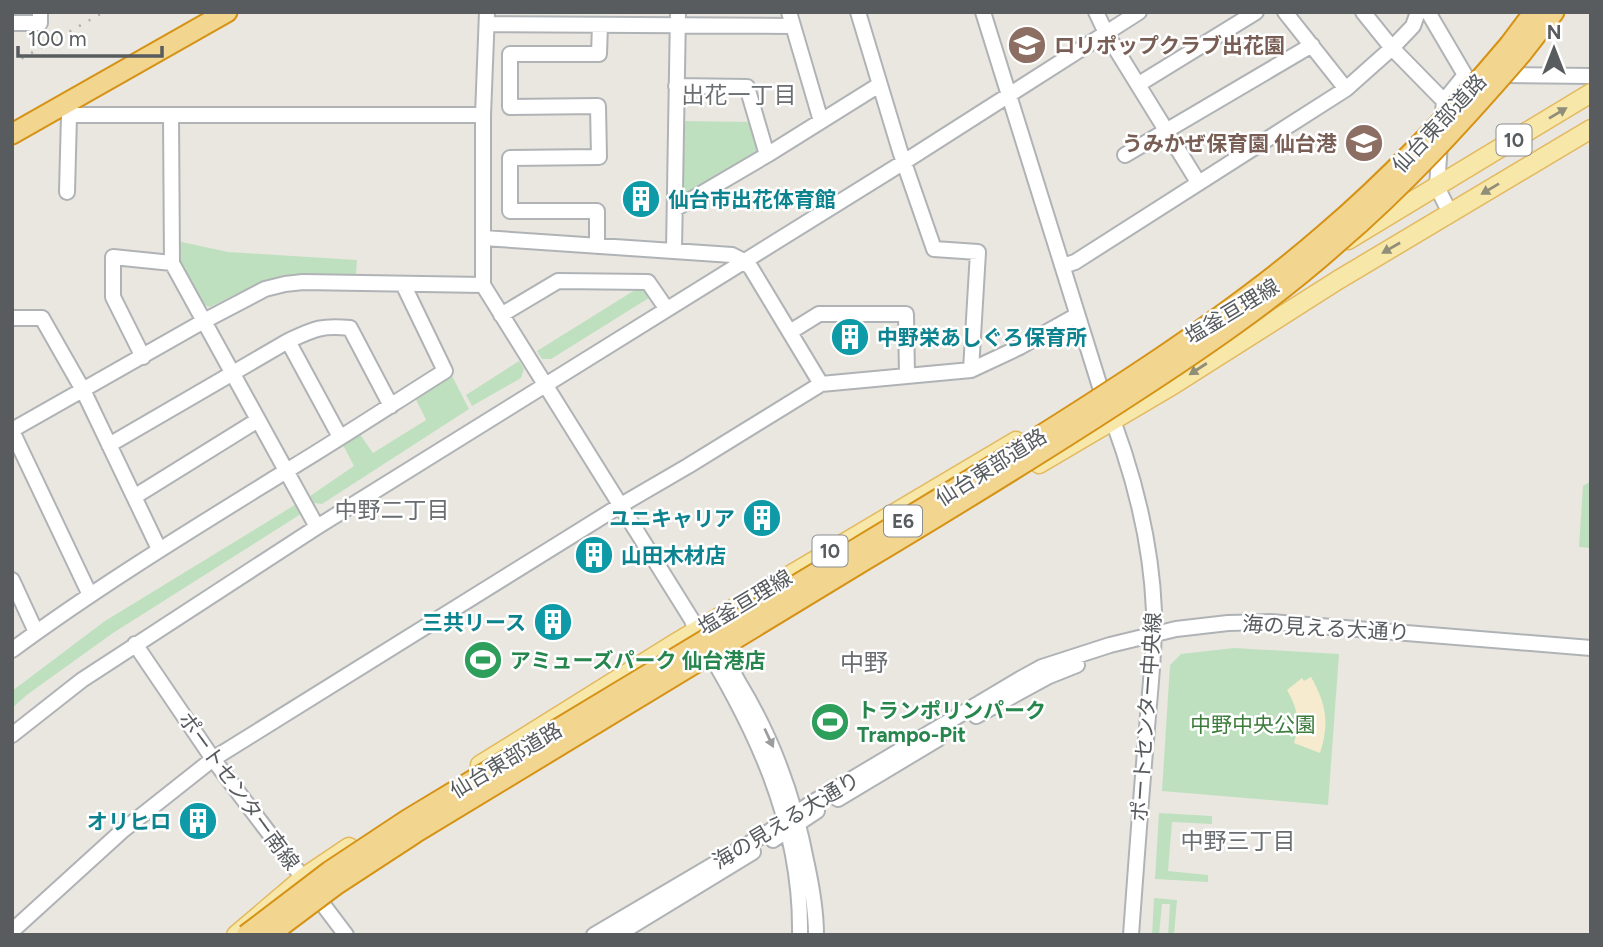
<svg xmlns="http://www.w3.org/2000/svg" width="1603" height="947" viewBox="0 0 1603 947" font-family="Figtree,'Noto Sans JP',sans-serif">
<rect width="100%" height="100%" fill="#eae7e0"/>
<path fill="#bfe0be" d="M 681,121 L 753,122 L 761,143 L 757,154 L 688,195 L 681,191 Z
M 177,241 L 228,252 L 357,260 L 356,274 L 294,275 L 259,283 L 210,307 L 204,305 L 177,259 Z
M 643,285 L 652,296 L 551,359 L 542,359 L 537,351 Z
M 519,361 L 524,369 L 521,378 L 472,406 L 466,395 Z
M 451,374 L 469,409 L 322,504 L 314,503 L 310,496 L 354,466 L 342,443 L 359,433 L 373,453 L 426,420 L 414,395 Z
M 1591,481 L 1591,548 L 1579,547 L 1583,486 Z
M 298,503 L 304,512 L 113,633 L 28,694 L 12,708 L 12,691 L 105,621 Z
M 1234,648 L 1339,654 L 1328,805 L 1162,791 L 1170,665 L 1181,654 Z
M 1159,813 L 1212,816 L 1212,824 L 1172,822 L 1168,871 L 1208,875 L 1208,882 L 1155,879 Z
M 1154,898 L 1177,900 L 1174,935 L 1168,935 L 1170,904 L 1162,904 L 1159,935 L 1152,935 Z"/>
<path fill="#f6ebcf" d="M 1311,677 C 1326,703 1330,724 1320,753 L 1294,743 C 1301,723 1297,707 1287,690 L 1302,678 L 1304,681 Z"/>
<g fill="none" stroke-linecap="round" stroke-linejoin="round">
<g stroke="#b0b3b6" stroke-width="18">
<path id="minor" d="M 487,12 L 483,115 L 483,285 L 692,620 L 696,631 C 754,724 802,823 800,935
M 789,12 L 821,121
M 858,12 L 900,151 L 934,249 L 978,252 L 971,370 L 1020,347 L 1077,315
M 983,12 L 1101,390 C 1130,460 1151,535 1154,611 C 1155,650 1150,689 1147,728 C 1141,797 1136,866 1131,935
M 1096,12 L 1106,33 L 1198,182
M 1285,12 L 1346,89
M 1363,12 L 1392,48 L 1444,101
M 1428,12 L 1465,75
M 12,23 L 40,23 L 40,12
M 487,24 L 793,26
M 1497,75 L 1591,76
M 1139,84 L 1256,12
M 676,86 L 747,87 L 767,155
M 171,115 L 172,263 L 317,527
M 1442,122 L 1444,101 L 1465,75
M 1440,143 L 1437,187 L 1450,213
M 1125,155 L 1312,45
M 67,192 L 69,115 L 483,115
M 675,209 L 767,155 L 879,85
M 483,238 L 732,255 L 744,261 L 751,268 L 821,384
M 597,246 L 597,211 L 510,211 L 510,158 L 599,157 L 598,106 L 510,107 L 510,54 L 599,54 L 600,25
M 674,250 L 678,12
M 1063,266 L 1075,262 L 1346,89 L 1392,48 L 1413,26 L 1418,12
M 501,315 L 558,281 L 648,282 L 666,308
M 12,318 L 42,318 L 83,390 L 159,549
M 790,332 L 819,314 L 906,314 L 907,376
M 288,341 L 340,437
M 143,357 L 113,297 L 113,257 L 172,263
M 12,430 L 204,321 L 265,289 L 285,284 L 303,282 L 483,285
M 12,431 L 90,595
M 109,445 L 288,341 C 314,329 321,325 350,328 L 391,406
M 134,497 L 258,420
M 12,580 L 36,632
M 135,644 L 213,759 L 346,935
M 715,644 C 725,656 732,671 740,685 C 774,741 795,801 807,865 C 812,888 816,912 816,935
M 12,650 C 99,586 191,530 283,473 C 338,440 391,405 445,371 L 403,284
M 976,716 L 1047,677 L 1077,665
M 12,735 L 82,680 L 317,527 L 904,162 L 1139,12
M 838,799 L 938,739
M 773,840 L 817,811
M 12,931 L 122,831 L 213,759 L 621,505 L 688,466 L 821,384 L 971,370
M 594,935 L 767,833 L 810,804 L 1020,679 L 1042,667 L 1110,645 L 1176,629 L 1228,623 L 1271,622 L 1591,648
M 617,935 L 753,852"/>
</g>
<g stroke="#e3b960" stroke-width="21">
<path id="major" d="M 1348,240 L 1591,93
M 1039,464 L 1173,385 L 1338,280 L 1591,129
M 480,765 L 674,644 L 1016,441
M 236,935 L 303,878 L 349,847"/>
</g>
<g stroke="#d59214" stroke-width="23">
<path id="highway" d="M 1510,44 L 1534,12
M 1522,53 L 1554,12
M 12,134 L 227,12"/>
</g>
<use href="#minor" stroke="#fff" stroke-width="14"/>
<use href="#major" stroke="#f7e7a8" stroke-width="18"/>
<use href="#highway" stroke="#f2d58f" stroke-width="19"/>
<path stroke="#aeafaf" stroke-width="2.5" stroke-dasharray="2 9" stroke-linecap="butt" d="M 12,64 L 104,12"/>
<g stroke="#d59214" stroke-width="23" stroke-linecap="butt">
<path id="highway-bridge" d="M 246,935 L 330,871 L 407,820 C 557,730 706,639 856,549 C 955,489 1054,429 1150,365 C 1211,324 1270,282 1325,234 C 1394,175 1452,113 1510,44
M 269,935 L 337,884 L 415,833 C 565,742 715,651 865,560 C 955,506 1045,451 1132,394 C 1203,348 1273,300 1336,244 C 1404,186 1464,120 1522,53"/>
</g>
<use href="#highway-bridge" stroke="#f2d58f" stroke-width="19"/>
</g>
<defs><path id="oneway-solid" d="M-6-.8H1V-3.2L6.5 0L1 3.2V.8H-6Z" transform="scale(1.75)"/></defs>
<g fill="#908d79">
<use href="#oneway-solid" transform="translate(1558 113) rotate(-31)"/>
<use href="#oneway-solid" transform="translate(1490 189) rotate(149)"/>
<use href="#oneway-solid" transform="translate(1391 248) rotate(150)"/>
<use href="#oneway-solid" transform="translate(1198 369) rotate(147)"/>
</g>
<use fill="#9b9d9f" href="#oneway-solid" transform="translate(769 738) rotate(65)"/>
<defs>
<g id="school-disc" transform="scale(2.0125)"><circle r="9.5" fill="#8d6e63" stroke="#fff"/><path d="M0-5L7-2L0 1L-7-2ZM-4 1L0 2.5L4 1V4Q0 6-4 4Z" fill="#fff"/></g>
<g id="building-disc" transform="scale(2.0125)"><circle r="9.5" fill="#0f9aa8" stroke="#fff"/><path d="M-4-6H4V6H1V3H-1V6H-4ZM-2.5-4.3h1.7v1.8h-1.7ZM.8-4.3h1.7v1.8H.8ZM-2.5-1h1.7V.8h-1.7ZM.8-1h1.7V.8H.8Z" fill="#fff"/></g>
<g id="stadium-disc" transform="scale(2.0125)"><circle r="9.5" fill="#2e9e5b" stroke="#fff"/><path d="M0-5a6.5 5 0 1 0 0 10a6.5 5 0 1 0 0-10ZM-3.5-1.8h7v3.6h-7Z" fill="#fff"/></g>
</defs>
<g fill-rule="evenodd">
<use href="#school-disc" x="1027" y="45"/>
<use href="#school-disc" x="1364" y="143"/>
<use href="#building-disc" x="641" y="199"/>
<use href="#building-disc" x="850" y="337"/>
<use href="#building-disc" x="762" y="518"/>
<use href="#building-disc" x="594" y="555"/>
<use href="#building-disc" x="553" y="622"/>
<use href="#stadium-disc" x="483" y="660"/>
<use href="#stadium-disc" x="830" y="722"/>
<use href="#building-disc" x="198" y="821"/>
</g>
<g text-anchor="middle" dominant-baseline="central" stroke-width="5" stroke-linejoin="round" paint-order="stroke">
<g fill="#fff" stroke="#8a8d8f" stroke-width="2">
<rect x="1496.5" y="124.5" width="35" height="31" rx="5"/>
<rect x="884" y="505.5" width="38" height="31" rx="5"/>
<rect x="812.5" y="535.5" width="35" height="31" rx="5"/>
</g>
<g font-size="19" font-weight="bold" fill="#585c5f">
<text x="1514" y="140">10</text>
<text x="903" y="521">E6</text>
<text x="830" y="551">10</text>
</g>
<g font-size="21" font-weight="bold" fill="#785e54" stroke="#fff" text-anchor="start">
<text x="1054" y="45">ロリポップクラブ出花園</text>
<text x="1337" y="143" text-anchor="end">うみかぜ保育園 仙台港</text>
</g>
<g font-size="21" fill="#585c5f" stroke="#fff">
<text transform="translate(1439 123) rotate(-47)">仙台東部道路</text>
<text transform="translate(1232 311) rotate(-31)">塩釜亘理線</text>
<text transform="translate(991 467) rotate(-32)">仙台東部道路</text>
<text transform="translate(745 602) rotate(-31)">塩釜亘理線</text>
<text transform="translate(1326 628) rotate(3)">海の見える大通り</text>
<text transform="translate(1146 717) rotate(-86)">ポートセンター中央線</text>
<text transform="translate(506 760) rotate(-31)">仙台東部道路</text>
<text transform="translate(239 791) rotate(54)">ポートセンター南線</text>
<text transform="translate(786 820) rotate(-31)">海の見える大通り</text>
</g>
<g font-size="21" font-weight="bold" fill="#0d838f" stroke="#fff" text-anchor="start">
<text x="668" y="199">仙台市出花体育館</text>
<text x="877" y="337">中野栄あしぐろ保育所</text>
<text x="735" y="518" text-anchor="end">ユニキャリア</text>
<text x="621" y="555">山田木材店</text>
<text x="526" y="622" text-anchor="end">三共リース</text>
<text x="171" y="821" text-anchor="end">オリヒロ</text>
</g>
<g font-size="21" font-weight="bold" fill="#27864d" stroke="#fff" text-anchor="start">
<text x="510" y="660">アミューズパーク 仙台港店</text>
<text x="857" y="710">トランポリンパーク<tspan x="857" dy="24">Trampo-Pit</tspan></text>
</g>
<g font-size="21" fill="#3b7c3b" stroke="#fff">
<text x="1253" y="724">中野中央公園</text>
</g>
<g font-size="23" fill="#6a6e71" stroke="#fff">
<text x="739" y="95">出花一丁目</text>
<text x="392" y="510">中野二丁目</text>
<text x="1238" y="841">中野三丁目</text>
</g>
<g font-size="24" fill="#6a6e71" stroke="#fff">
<text x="864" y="662">中野</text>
</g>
</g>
<rect width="1603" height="947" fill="none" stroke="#585c5f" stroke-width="28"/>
<g transform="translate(1554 49)" stroke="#ffffff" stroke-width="5" paint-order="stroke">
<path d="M0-5L12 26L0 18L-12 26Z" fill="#585c5f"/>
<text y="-10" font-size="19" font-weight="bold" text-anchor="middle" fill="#585c5f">N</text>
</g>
<path d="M18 46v10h144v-10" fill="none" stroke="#585c5f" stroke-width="3.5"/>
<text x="28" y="46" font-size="21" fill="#585c5f" stroke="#ffffff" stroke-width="5" paint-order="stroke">100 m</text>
</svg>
